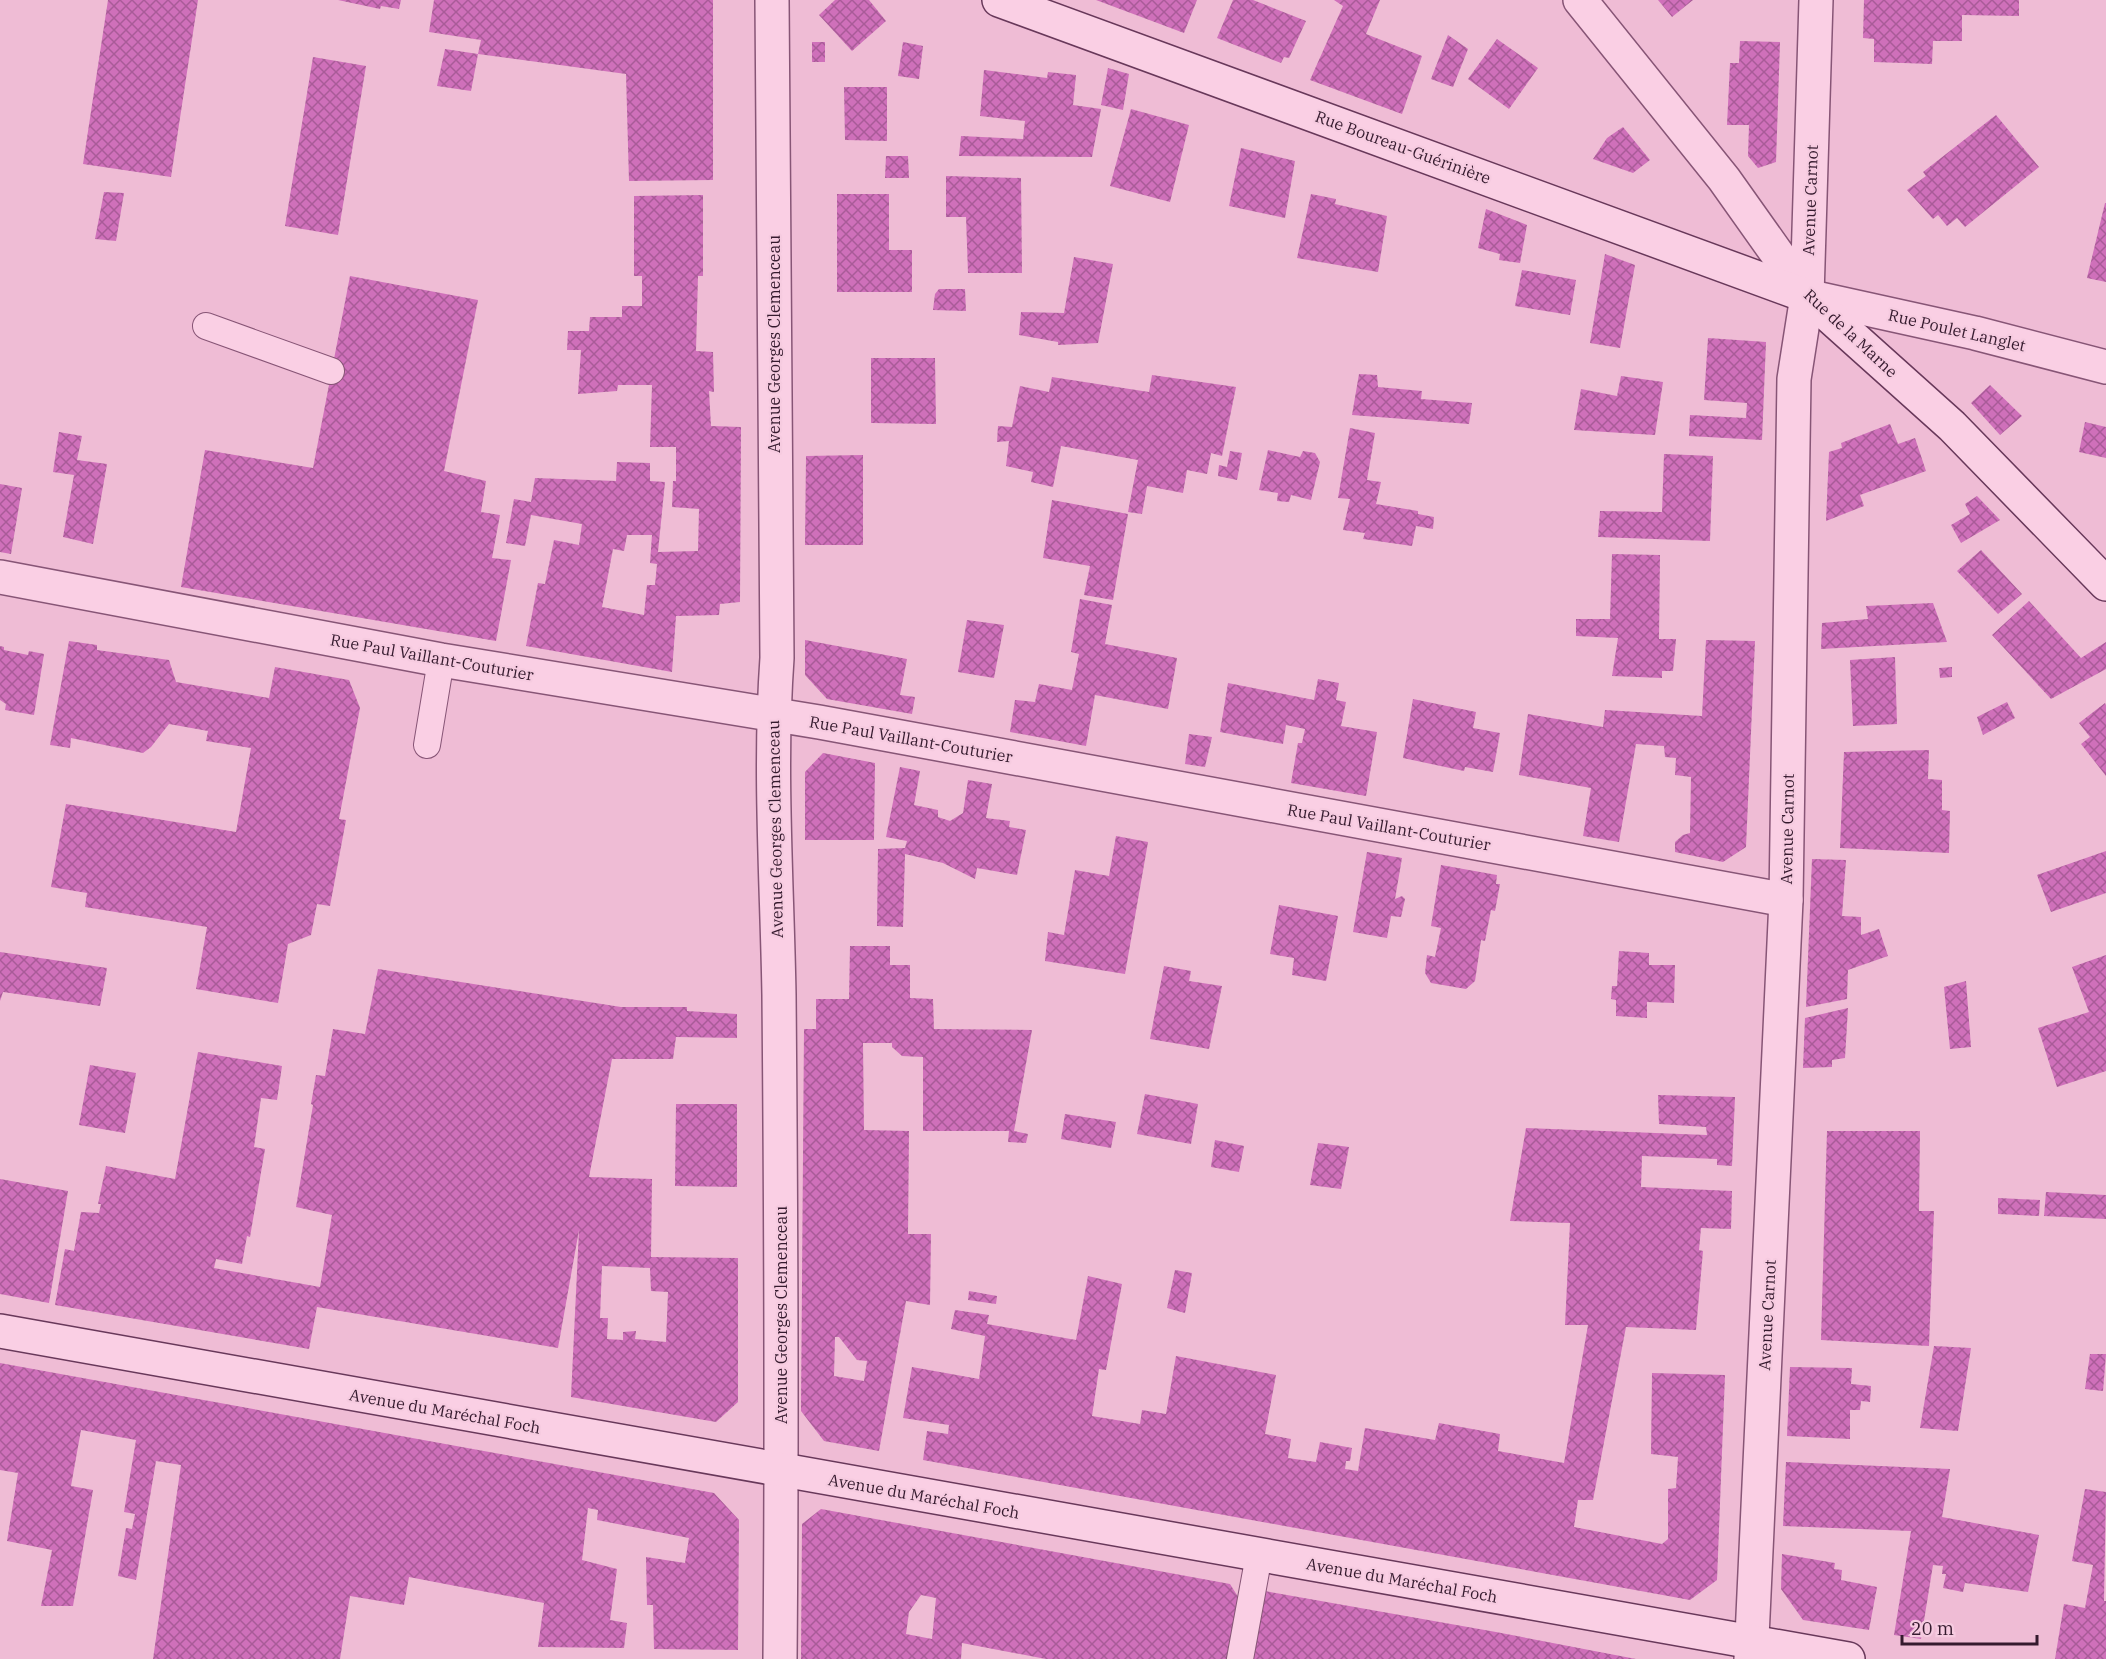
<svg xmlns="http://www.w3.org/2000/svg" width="2106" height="1659" viewBox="0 0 2106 1659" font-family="'IBM Plex Serif',serif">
<defs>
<pattern id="building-cross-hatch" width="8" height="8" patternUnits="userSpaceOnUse" patternTransform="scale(1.5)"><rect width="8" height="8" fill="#cf70ba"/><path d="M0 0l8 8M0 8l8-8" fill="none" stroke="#a95b98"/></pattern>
</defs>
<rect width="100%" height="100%" fill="#efbcd5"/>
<path fill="url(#building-cross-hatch)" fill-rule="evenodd" d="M 108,0 L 198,0 L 171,177 L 83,164 Z
M 338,0 L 401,0 L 399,9 L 381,6 L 380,9 Z
M 434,0 L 713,0 L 713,180 L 629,181 L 626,74 L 478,54 L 471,91 L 437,86 L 445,49 L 478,54 L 481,40 L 429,32 Z
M 835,0 L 869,0 L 886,21 L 852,51 L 819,15 Z
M 1096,0 L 1197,0 L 1184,33 Z
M 1233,0 L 1253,0 L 1306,21 L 1289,58 L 1284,57 L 1281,63 L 1217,38 Z
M 1334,0 L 1380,0 L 1366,34 L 1422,56 L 1402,114 L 1310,80 L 1343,6 Z
M 1658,0 L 1693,0 L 1672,17 Z
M 1864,0 L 2019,0 L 2019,16 L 1962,15 L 1962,41 L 1933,41 L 1932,64 L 1874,62 L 1874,39 L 1863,38 Z
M 1448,35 L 1468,49 L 1453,87 L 1431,79 Z
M 1497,39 L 1538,68 L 1509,109 L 1468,79 Z
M 1740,41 L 1780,42 L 1776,162 L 1758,168 L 1748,156 L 1749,125 L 1727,125 L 1730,63 L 1739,63 Z
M 812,42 L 825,42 L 825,62 L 812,62 Z
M 903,42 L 923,46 L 919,79 L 898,76 Z
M 313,57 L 366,66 L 338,235 L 285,226 Z
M 1108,68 L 1129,74 L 1123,110 L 1101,105 Z
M 984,70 L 1047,78 L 1048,72 L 1076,75 L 1073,105 L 1101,109 L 1092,157 L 959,156 L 961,136 L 1023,139 L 1025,121 L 980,116 Z
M 844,87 L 887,87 L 887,141 L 845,140 Z
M 1131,109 L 1189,125 L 1170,202 L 1110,186 Z
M 1996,115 L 2039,167 L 1965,227 L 1957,218 L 1947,226 L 1938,215 L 1933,219 L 1907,190 L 1926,176 L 1923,172 Z
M 1623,127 L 1650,160 L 1633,173 L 1593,159 L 1607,138 Z
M 1241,148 L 1295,161 L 1285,218 L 1229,206 Z
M 886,156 L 908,156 L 909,178 L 885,178 Z
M 946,176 L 1021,178 L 1022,273 L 968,273 L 966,217 L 946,217 Z
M 104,192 L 124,193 L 116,241 L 95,239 Z
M 837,194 L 889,194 L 889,250 L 912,250 L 912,292 L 837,292 Z
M 1311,194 L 1336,199 L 1335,204 L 1387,216 L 1378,272 L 1297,258 Z
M 703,195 L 703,276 L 698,276 L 696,351 L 713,352 L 714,392 L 709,391 L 711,426 L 741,427 L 740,602 L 720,604 L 719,615 L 676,616 L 672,672 L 526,646 L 538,583 L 545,584 L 554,540 L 579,545 L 582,524 L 531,515 L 525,546 L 506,543 L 514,499 L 531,502 L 535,478 L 616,481 L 617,462 L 650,463 L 650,481 L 665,482 L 658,552 L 698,551 L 699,509 L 672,507 L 673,481 L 676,481 L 676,447 L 650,447 L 652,385 L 618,385 L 617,391 L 578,394 L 581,350 L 567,350 L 568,331 L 589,331 L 590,317 L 622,317 L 622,306 L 642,306 L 642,276 L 634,276 L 634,196 ZM 627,535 L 652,535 L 650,563 L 657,564 L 655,585 L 647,585 L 644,615 L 602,607 L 613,549 L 624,551 Z
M 2105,203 L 2106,203 L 2106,282 L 2087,278 Z
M 1486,209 L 1527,225 L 1520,263 L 1499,260 L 1500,254 L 1478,248 Z
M 1605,254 L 1635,265 L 1620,348 L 1590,343 Z
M 1074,257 L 1113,264 L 1098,343 L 1058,345 L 1058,342 L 1019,335 L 1021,312 L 1064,313 Z
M 1522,270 L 1576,280 L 1570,315 L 1515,306 Z
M 350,276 L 478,300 L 444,471 L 486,481 L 481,512 L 500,515 L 492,558 L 511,560 L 496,641 L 181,587 L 205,450 L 313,468 Z
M 939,289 L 965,289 L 966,311 L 933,310 L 935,294 Z
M 1708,338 L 1766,342 L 1762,440 L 1689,436 L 1690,415 L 1746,418 L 1747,403 L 1704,400 Z
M 871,358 L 935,358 L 936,424 L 871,423 Z
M 1359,374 L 1377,375 L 1378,387 L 1422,391 L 1421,399 L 1472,403 L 1469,424 L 1352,415 Z
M 1152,375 L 1236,387 L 1222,456 L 1211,453 L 1207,474 L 1187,470 L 1183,493 L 1147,486 L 1142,514 L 1128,512 L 1138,460 L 1061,446 L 1053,487 L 1031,482 L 1033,472 L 1006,466 L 1009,441 L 997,442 L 998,426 L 1012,427 L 1020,386 L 1049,392 L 1052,377 L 1149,392 Z
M 1621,376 L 1663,382 L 1655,435 L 1574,430 L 1581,389 L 1617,396 Z
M 1990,385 L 2022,416 L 2000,435 L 1971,403 Z
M 2085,422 L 2106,427 L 2106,458 L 2079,452 Z
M 1890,424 L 1898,444 L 1915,438 L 1926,471 L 1860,495 L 1864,506 L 1826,521 L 1829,452 L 1842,448 L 1841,443 Z
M 1350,428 L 1375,433 L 1367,480 L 1381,482 L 1376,504 L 1418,511 L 1418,514 L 1434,517 L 1433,529 L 1416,526 L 1412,546 L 1363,539 L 1365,533 L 1343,530 L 1350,499 L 1338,498 Z
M 59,432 L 82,436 L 77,460 L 107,464 L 93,544 L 63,537 L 74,475 L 53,472 Z
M 1268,450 L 1300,457 L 1303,451 L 1315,453 L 1320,462 L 1311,500 L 1291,495 L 1289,502 L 1277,501 L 1278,493 L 1259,490 Z
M 1230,451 L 1242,453 L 1237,480 L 1218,476 L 1219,465 L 1227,467 Z
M 1664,454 L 1713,456 L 1710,541 L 1598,537 L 1600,511 L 1662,512 Z
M 863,455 L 863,545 L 805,545 L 806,456 Z
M 0,484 L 22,488 L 11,554 L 0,552 Z
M 1977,496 L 2000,520 L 1961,543 L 1951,525 L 1970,514 L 1965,504 Z
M 1052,500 L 1128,514 L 1113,600 L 1084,595 L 1090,566 L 1043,558 Z
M 1981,550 L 2022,594 L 1998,614 L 1957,571 Z
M 1612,554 L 1660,555 L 1659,639 L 1676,639 L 1673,671 L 1662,671 L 1662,678 L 1612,676 L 1618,638 L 1576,636 L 1576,619 L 1610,619 Z
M 1080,599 L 1112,605 L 1105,644 L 1177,658 L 1168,709 L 1095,695 L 1086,746 L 1010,732 L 1015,700 L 1035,702 L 1039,684 L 1072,690 L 1079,654 L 1071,652 Z
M 2029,601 L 2081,658 L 2106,642 L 2106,669 L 2051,699 L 1992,635 Z
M 1933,603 L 1947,642 L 1821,649 L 1822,623 L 1868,619 L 1866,606 Z
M 967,620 L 1004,625 L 994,678 L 958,672 Z
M 805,640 L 907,659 L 900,695 L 915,697 L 912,714 L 827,699 L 805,675 Z
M 1706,640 L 1755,641 L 1746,847 L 1723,862 L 1675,852 L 1675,842 L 1683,835 L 1690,833 L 1691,777 L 1675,775 L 1676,758 L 1665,757 L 1664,746 L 1636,744 L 1619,842 L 1583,836 L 1591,788 L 1519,775 L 1528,714 L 1603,727 L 1605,710 L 1702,716 Z
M 69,641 L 97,645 L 97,650 L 169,660 L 176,682 L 269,698 L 275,667 L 349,680 L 360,708 L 339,819 L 346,820 L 330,906 L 317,904 L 311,935 L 288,944 L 278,1003 L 196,989 L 207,927 L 85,907 L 87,893 L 51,887 L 66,804 L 236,832 L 251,748 L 206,741 L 208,731 L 169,724 L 151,747 L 143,753 L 71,738 L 70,748 L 50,745 Z
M 0,646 L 4,647 L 4,650 L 28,655 L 29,651 L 44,654 L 34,715 L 5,710 L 6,704 L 0,700 Z
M 1895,657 L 1897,724 L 1853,726 L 1850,660 Z
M 1952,667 L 1952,677 L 1940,678 L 1939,668 Z
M 1318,679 L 1339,683 L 1336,700 L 1346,702 L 1341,726 L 1377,732 L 1366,796 L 1291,783 L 1298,743 L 1302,743 L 1305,729 L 1286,725 L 1283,744 L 1220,732 L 1228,683 L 1314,700 Z
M 1413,699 L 1476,712 L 1473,728 L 1500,733 L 1493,772 L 1465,767 L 1464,771 L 1403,758 Z
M 2007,702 L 2015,718 L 1983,735 L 1977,717 Z
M 2105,703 L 2106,705 L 2106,776 L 2081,744 L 2090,737 L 2079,723 Z
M 1189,734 L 1212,737 L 1205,767 L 1185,764 Z
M 1929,750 L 1928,779 L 1942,780 L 1942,810 L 1950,811 L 1949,853 L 1840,848 L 1844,752 Z
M 823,753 L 875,763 L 874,840 L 805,840 L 805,772 Z
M 900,767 L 920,771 L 914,805 L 938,810 L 938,817 L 950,821 L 963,813 L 968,780 L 992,784 L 986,818 L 1010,821 L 1009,827 L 1026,830 L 1017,875 L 977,868 L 975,879 L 943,863 L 905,854 L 903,927 L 877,926 L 878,849 L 905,848 L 907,841 L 886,837 Z
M 1116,836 L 1148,842 L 1125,974 L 1045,961 L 1048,932 L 1064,935 L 1075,870 L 1109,876 Z
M 2106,851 L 2106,893 L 2051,912 L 2037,875 Z
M 1367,852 L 1402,858 L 1395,899 L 1402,896 L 1405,899 L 1401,917 L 1391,916 L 1387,938 L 1353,932 Z
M 1812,859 L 1846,860 L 1842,916 L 1861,917 L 1861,935 L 1879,929 L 1888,956 L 1848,970 L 1847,999 L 1806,1007 Z
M 1441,865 L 1497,875 L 1496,884 L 1500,884 L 1495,911 L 1491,910 L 1485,941 L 1481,940 L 1475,981 L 1466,989 L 1431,983 L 1425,973 L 1427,955 L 1435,957 L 1441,928 L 1431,926 Z
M 1279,905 L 1338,916 L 1326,981 L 1292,975 L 1294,958 L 1270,954 Z
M 850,946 L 890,946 L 890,965 L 910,965 L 910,998 L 933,999 L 934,1029 L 1032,1030 L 1014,1131 L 1028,1134 L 1026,1143 L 1008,1142 L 1009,1131 L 923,1131 L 923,1057 L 902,1056 L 892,1047 L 892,1043 L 863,1043 L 864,1130 L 909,1131 L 908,1234 L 931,1234 L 930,1305 L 906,1301 L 879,1451 L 824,1441 L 801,1411 L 804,1029 L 816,1029 L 816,999 L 849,999 ZM 835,1337 L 839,1337 L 857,1360 L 867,1361 L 864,1381 L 834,1376 Z
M 1619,951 L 1649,953 L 1649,965 L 1675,965 L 1674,1003 L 1647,1002 L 1647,1018 L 1616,1016 L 1616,1000 L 1611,999 L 1612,986 L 1617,986 Z
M 0,952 L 107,968 L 100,1006 L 3,992 L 0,1001 Z
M 2106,955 L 2106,1071 L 2057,1087 L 2038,1028 L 2089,1012 L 2072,967 Z
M 1164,966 L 1191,971 L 1189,981 L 1222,986 L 1209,1049 L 1150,1039 Z
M 378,969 L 621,1007 L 687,1007 L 687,1011 L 737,1014 L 737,1038 L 676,1037 L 673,1059 L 612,1059 L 589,1177 L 652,1179 L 651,1257 L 738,1258 L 738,1402 L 716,1422 L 571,1397 L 579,1230 L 558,1348 L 317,1307 L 309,1349 L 55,1305 L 65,1249 L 74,1251 L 81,1212 L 99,1213 L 101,1204 L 98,1204 L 106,1166 L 175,1179 L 198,1052 L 282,1066 L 277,1100 L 261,1098 L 254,1147 L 265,1149 L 250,1237 L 247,1236 L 242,1264 L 216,1259 L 214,1268 L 320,1287 L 332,1215 L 296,1207 L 313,1105 L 311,1104 L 316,1075 L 325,1076 L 333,1029 L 365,1034 ZM 602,1266 L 650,1268 L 651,1291 L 668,1292 L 666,1342 L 635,1339 L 636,1331 L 623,1332 L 623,1340 L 607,1339 L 608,1318 L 600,1318 Z
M 1966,981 L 1971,1047 L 1950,1049 L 1944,987 Z
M 1848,1008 L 1845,1058 L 1832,1060 L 1832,1067 L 1803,1068 L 1805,1018 Z
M 90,1065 L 136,1073 L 125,1133 L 79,1125 Z
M 1145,1094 L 1198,1104 L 1191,1144 L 1137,1134 Z
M 1658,1095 L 1735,1097 L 1732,1166 L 1717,1165 L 1717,1159 L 1642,1156 L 1641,1187 L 1732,1191 L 1731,1229 L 1701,1228 L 1699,1250 L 1703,1251 L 1696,1330 L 1626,1327 L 1593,1500 L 1578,1500 L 1574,1527 L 1662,1544 L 1668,1539 L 1668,1489 L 1676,1488 L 1678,1457 L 1651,1454 L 1652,1373 L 1725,1375 L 1717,1580 L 1690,1600 L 923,1460 L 927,1431 L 948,1434 L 949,1425 L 903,1418 L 912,1367 L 979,1379 L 985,1336 L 951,1329 L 955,1310 L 989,1315 L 987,1324 L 1076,1340 L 1088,1276 L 1122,1284 L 1106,1370 L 1099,1369 L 1092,1416 L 1140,1424 L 1142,1410 L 1166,1414 L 1176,1356 L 1276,1375 L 1265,1434 L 1291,1439 L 1288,1458 L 1316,1462 L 1320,1442 L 1352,1448 L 1350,1461 L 1346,1461 L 1345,1469 L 1358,1471 L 1365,1428 L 1435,1440 L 1439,1423 L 1500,1434 L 1498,1451 L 1564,1463 L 1588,1325 L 1565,1325 L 1570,1223 L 1510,1221 L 1526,1128 L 1707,1135 L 1706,1127 L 1659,1124 Z
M 676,1104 L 737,1104 L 737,1187 L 675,1186 Z
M 1065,1114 L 1116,1122 L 1111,1148 L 1061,1139 Z
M 1827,1131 L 1920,1131 L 1919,1211 L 1934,1211 L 1929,1346 L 1821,1340 Z
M 1215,1140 L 1244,1146 L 1239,1172 L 1211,1167 Z
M 1318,1143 L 1349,1147 L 1341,1189 L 1310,1185 Z
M 0,1179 L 68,1191 L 49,1303 L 0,1294 Z
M 2046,1192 L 2106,1195 L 2106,1219 L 2044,1216 Z
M 1998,1198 L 2040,1200 L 2039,1216 L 1998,1214 Z
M 1175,1270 L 1192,1273 L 1185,1313 L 1167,1308 Z
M 969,1291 L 997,1296 L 996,1304 L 968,1300 Z
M 1934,1346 L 1971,1348 L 1958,1431 L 1920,1428 Z
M 2090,1354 L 2106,1354 L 2103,1391 L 2085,1389 Z
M 0,1363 L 714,1493 L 739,1520 L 738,1650 L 654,1649 L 653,1605 L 647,1605 L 646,1557 L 685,1563 L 689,1538 L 597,1520 L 598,1510 L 588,1508 L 582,1560 L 617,1569 L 610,1620 L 627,1623 L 624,1648 L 538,1647 L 544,1603 L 409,1577 L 404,1605 L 350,1596 L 340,1659 L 153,1659 L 181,1465 L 156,1461 L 136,1580 L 118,1576 L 126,1528 L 132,1529 L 135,1514 L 124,1512 L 136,1440 L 81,1430 L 71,1486 L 93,1490 L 73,1606 L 41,1606 L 52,1550 L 7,1541 L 18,1473 L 0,1470 Z
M 1790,1367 L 1852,1368 L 1851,1384 L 1871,1386 L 1870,1402 L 1861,1401 L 1860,1410 L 1850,1410 L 1850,1439 L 1787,1436 Z
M 1786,1462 L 1950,1469 L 1942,1517 L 2039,1535 L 2028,1592 L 1965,1583 L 1963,1592 L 1943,1588 L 1946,1574 L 1942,1574 L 1943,1566 L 1933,1565 L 1921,1639 L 1894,1635 L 1911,1531 L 1783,1526 Z
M 2085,1489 L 2106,1492 L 2104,1601 L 2106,1601 L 2106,1659 L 2055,1659 L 2064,1604 L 2085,1608 L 2093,1565 L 2072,1561 Z
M 821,1509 L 1230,1584 L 1240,1600 L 1230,1659 L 1046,1659 L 962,1643 L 961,1659 L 801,1659 L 802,1524 ZM 921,1595 L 936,1598 L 932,1639 L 906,1634 L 909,1612 Z
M 1782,1554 L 1835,1563 L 1834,1569 L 1842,1570 L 1841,1580 L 1877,1587 L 1869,1630 L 1803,1620 L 1781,1589 Z
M 1259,1590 L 1496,1632 L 1636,1659 L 1247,1659 Z"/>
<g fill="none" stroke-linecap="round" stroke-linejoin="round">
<g stroke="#875576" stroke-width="28">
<path id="service" d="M 206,326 L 331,371
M 427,745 L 441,660
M 1240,1659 L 1259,1555"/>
</g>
<g stroke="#875576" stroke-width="36">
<path id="minor" d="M 1580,0 L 1724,179 L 1807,296
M 1807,296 L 1816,0
M 0,577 L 441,660 L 819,722 L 1786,900"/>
</g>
<g stroke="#875576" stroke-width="36">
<path id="tertiary" d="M 772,0 L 777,658 C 769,770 777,882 779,995 C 781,1216 782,1438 780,1659
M 1751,1659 L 1786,900 L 1794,379 L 1807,296 L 1975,333 L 2106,367"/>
</g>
<g stroke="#68385a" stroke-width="36">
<path id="secondary" d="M 999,0 L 1807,296 L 1952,426 L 2106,584
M 0,1331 L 1848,1659"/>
</g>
<use href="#service" stroke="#facfe4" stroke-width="26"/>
<use href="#minor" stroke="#facfe4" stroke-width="33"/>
<use href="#tertiary" stroke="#facfe4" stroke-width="33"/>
<use href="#secondary" stroke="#facfe4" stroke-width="33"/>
</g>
<g text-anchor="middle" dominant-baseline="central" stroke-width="4.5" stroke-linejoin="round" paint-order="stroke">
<g font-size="16" fill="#351a2e" stroke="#f6cbe0">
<text transform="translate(1403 147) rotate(20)">Rue Boureau-Guérinière</text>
<text transform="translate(1810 200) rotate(-88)">Avenue Carnot</text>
<text transform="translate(1957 330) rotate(13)">Rue Poulet Langlet</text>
<text transform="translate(1851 333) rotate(43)">Rue de la Marne</text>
<text transform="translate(774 344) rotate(-90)">Avenue Georges Clemenceau</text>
<text transform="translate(432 657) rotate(10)">Rue Paul Vaillant-Couturier</text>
<text transform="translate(911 739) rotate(10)">Rue Paul Vaillant-Couturier</text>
<text transform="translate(1389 827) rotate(10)">Rue Paul Vaillant-Couturier</text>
<text transform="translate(775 829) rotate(-91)">Avenue Georges Clemenceau</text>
<text transform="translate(1787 829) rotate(-89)">Avenue Carnot</text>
<text transform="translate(781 1315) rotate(-90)">Avenue Georges Clemenceau</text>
<text transform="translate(1767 1315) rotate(-87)">Avenue Carnot</text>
<text transform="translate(445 1411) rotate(10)">Avenue du Maréchal Foch</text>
<text transform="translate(924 1496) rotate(10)">Avenue du Maréchal Foch</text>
<text transform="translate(1402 1580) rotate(10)">Avenue du Maréchal Foch</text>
</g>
</g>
<path d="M1902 1635v9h135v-9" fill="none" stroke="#351a2e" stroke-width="3"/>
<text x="1911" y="1635" font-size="18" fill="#351a2e" stroke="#f6cbe0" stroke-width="4.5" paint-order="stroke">20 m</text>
</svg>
